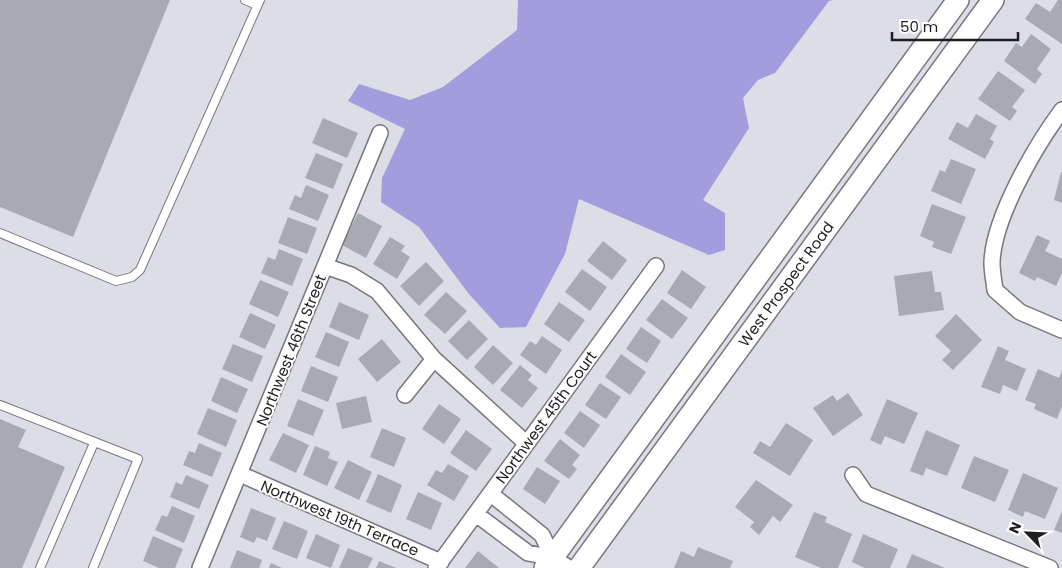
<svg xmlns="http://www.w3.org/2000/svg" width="1062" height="568" viewBox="0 0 1062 568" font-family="Poppins,sans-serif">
<rect width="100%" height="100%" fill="#dddde8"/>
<path fill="#a29ddc" d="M 518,0 L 833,0 L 829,1 L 775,73 L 758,80 L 743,98 L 749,128 L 703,200 L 725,213 L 725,250 L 709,255 L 579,199 L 565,254 L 526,327 L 500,328 L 468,293 L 419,227 L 381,202 L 382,178 L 405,129 L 348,101 L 359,84 L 410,100 L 443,87 L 517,30 Z"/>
<path fill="#a9a9b3" d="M 0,0 L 170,0 L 73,237 L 0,207 Z
M 1058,0 L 1062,0 L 1062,44 L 1025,19 L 1036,3 L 1050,12 Z
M 1031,34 L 1051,49 L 1037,69 L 1042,74 L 1035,84 L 1004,61 L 1016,43 L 1022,47 Z
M 998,71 L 1025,90 L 1012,107 L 1017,111 L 1010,121 L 978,99 Z
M 976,114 L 997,126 L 990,139 L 994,142 L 985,159 L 948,139 L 957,122 L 968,128 Z
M 323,118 L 358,133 L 347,158 L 312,143 Z
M 316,153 L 343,164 L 333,189 L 305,178 Z
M 951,159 L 976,169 L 961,204 L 931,191 L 940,170 L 945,172 Z
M 1061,172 L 1062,172 L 1062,203 L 1054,200 Z
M 306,185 L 329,195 L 318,221 L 289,209 L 295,195 L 301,198 Z
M 932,204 L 966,217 L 951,254 L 932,247 L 934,242 L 920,236 Z
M 358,213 L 382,226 L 366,258 L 342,245 Z
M 288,217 L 317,228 L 307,254 L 278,243 Z
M 1037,235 L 1050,241 L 1045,251 L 1062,259 L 1062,273 L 1056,286 L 1037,277 L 1035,281 L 1019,273 Z
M 390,237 L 405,246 L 401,251 L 410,257 L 397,279 L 373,264 Z
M 603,241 L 627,260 L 612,280 L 587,261 Z
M 279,249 L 303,259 L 292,286 L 261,273 L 268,257 L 275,260 Z
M 426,262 L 444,281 L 419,306 L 400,286 Z
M 582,269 L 607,287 L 590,311 L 565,292 Z
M 682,270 L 706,287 L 691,309 L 667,293 Z
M 932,271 L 935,292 L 941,292 L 944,310 L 899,316 L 894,276 Z
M 260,280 L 289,292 L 278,317 L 249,304 Z
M 446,292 L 467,311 L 445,334 L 424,315 Z
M 662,299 L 688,318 L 672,339 L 646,320 Z
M 339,302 L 369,315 L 359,340 L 329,327 Z
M 559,302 L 585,320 L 569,342 L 544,324 Z
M 250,313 L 276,325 L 265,349 L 239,337 Z
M 956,314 L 982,340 L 953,370 L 942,360 L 951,351 L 935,336 Z
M 469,320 L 488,339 L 467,360 L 448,341 Z
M 641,327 L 661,341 L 647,363 L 626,349 Z
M 326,332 L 349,342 L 339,367 L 315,357 Z
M 542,336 L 562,350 L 546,374 L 520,355 L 530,341 L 536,345 Z
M 382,339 L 401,362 L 377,382 L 358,359 Z
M 233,344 L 263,356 L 252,382 L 222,369 Z
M 493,345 L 513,363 L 493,385 L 474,367 Z
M 998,346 L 1009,351 L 1005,360 L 1026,369 L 1017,391 L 1003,385 L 1000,394 L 981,387 Z
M 621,354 L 646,372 L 630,395 L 605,377 Z
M 520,365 L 532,375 L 528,380 L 538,388 L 522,408 L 500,390 Z
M 311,366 L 338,377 L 328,402 L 301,391 Z
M 1038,369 L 1059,378 L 1062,370 L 1062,406 L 1057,419 L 1034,409 L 1036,404 L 1025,400 Z
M 221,377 L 248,389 L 237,413 L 211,401 Z
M 600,383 L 621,397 L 606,419 L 585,405 Z
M 848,393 L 863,415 L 833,436 L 813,408 L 833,395 L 837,401 Z
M 366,396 L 372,422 L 342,429 L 336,403 Z
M 298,399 L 324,410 L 313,436 L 287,426 Z
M 887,399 L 918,413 L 904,444 L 885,436 L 881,445 L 870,440 Z
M 439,404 L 461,419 L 444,444 L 422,429 Z
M 208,408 L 237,420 L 226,447 L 197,434 Z
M 580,411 L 600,425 L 584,448 L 564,433 Z
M 0,419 L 26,430 L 18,447 L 65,467 L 22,568 L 0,568 Z
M 786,423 L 813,440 L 790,476 L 753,453 L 760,441 L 770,447 Z
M 382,428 L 406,438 L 394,467 L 370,457 Z
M 466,430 L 492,449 L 476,471 L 450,453 Z
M 926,430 L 960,445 L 947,476 L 926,468 L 923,476 L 910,471 Z
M 283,433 L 309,445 L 296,473 L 269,460 Z
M 560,439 L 580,455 L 572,465 L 577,469 L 569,479 L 544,461 Z
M 199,443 L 222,453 L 212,477 L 183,465 L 189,451 L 195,453 Z
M 315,446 L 330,452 L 328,458 L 338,462 L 327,486 L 303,475 Z
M 974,456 L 1009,470 L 995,502 L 961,488 Z
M 348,460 L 372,472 L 359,500 L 334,488 Z
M 448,464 L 469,476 L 454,501 L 427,485 L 436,470 L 442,473 Z
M 537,467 L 560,481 L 545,504 L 523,489 Z
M 1023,473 L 1058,488 L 1045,519 L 1025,511 L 1023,517 L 1008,510 Z
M 378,474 L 402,485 L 391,513 L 366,502 Z
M 186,475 L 209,485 L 199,509 L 170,497 L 176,482 L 182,485 Z
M 756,480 L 793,505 L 780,522 L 773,516 L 759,535 L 750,527 L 754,522 L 735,507 Z
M 418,492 L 442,503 L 431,530 L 406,519 Z
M 172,506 L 195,516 L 184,543 L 155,530 L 162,515 L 167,517 Z
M 251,508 L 276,518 L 267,541 L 257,537 L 254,543 L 240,537 Z
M 1062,511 L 1062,533 L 1054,530 Z
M 814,512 L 827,517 L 825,522 L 852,534 L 838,568 L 821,568 L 795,557 Z
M 284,521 L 308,531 L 297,559 L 272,549 Z
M 316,534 L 340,545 L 331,568 L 306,558 Z
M 863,534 L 898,549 L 890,568 L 865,568 L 852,562 Z
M 153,536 L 183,549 L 175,568 L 159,568 L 143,561 Z
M 698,547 L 733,561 L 730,568 L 674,568 L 681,551 L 694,557 Z
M 348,548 L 373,558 L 368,568 L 339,568 Z
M 237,550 L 262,560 L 259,568 L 230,568 Z
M 478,551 L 499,568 L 465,568 Z
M 912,554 L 945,568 L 906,568 Z
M 379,561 L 396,568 L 376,568 Z
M 271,563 L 282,568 L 269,568 Z"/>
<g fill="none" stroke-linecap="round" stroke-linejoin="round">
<g stroke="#777780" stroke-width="10">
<path id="service" d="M 245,0 L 257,5
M 0,233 L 116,281 L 132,277 L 140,270 L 260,0
M 0,405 L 138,459 L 93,568
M 40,568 L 94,443"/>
</g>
<g stroke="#777780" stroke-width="18">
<path id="minor" d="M 1062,110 C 1036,145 993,218 992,263 C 992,272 994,281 995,290 L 1020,312 L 1062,330
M 325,266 L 351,275 L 377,291 L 434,359 L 405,395
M 434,359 L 526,443
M 240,474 L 441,562
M 853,475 L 866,494 L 1050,568
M 491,494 L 542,535 L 553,558
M 476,514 L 528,553 L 553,558 L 569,568
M 200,568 L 380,133
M 436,568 L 656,266"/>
</g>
<g stroke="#777780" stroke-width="24">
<path id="secondary" d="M 545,568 L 958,0
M 579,568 L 993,0"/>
</g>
<use href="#service" stroke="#fff" stroke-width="8"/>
<use href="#minor" stroke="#fff" stroke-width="15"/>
<use href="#secondary" stroke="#fff" stroke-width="21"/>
</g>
<g text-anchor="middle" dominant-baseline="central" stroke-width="4" stroke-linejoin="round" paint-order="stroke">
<g font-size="15" fill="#1e1e22" stroke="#fff">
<text transform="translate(786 284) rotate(-54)">West Prospect Road</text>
<text transform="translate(291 350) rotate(-68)">Northwest 46th Street</text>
<text transform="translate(546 417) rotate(-54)">Northwest 45th Court</text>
<text transform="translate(340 518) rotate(23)">Northwest 19th Terrace</text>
</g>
</g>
<g transform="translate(1027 533) rotate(294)" stroke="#ffffff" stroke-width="4" paint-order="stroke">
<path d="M0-4L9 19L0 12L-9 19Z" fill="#1e1e22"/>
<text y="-8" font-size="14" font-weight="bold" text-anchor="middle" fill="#1e1e22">N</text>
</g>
<path d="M892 32v8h126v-8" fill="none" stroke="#1e1e22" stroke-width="2.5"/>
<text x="900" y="32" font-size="15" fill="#1e1e22" stroke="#ffffff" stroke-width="4" paint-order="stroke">50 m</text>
</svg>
